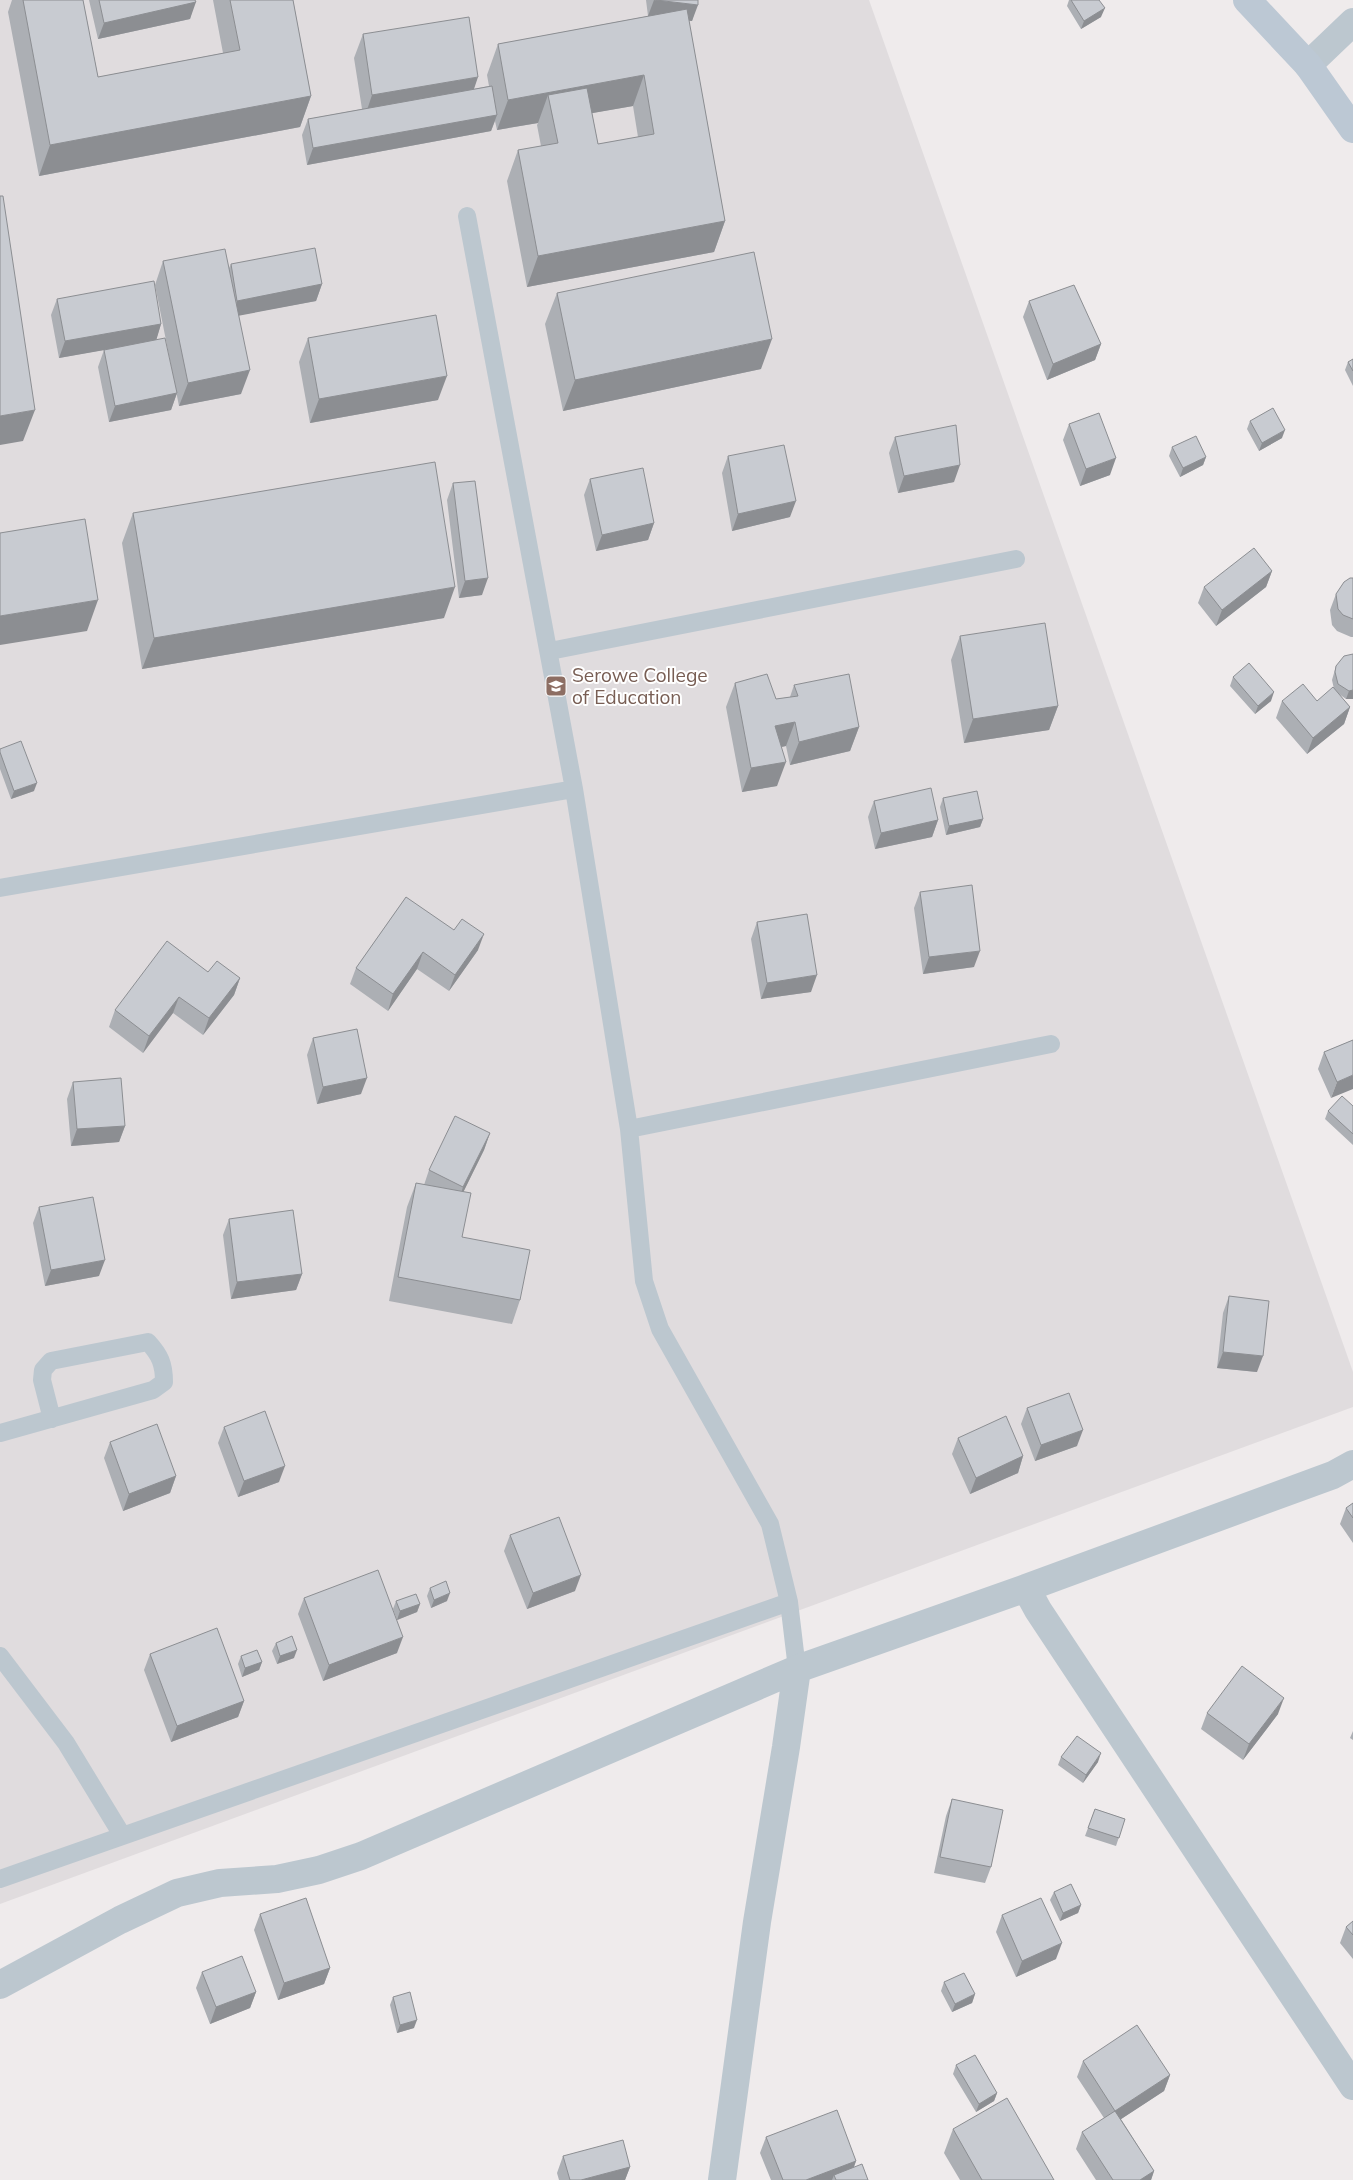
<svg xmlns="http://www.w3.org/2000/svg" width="1353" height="2180" viewBox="0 0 1353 2180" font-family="Mulish,sans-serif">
<rect width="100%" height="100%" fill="#efebec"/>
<path fill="#e0dcde" d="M 0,0 L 869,0 L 1353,1372 L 1353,1407 L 0,1904 Z"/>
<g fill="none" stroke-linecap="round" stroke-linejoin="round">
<path stroke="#bcc7cf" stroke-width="18" d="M 467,216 L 574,789 L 629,1129 L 644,1281 L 660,1329 L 770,1524 L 789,1602 L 797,1669
M 550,651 L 1016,559
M 0,888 L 574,789
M 629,1129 L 1051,1044
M 0,1433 L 153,1390 L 164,1382 C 164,1364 160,1355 148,1342 L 51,1361 L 43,1370 L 42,1380 L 52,1419
M 0,1656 L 66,1743 L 122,1835
M 0,1879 L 789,1602"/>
<path stroke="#bcc7cf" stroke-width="28" d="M 1308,65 L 1353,22
M 1026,1588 L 1333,1475 L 1353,1464
M 0,1985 L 120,1920 L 177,1893 L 220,1883 L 277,1879 L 319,1870 L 361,1856 L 797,1669 L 1026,1588 L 1038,1610 L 1353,2086
M 722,2180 L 757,1922 L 786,1747 L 797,1669"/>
<path stroke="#bcc8d4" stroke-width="28" d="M 1247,0 L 1308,65 L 1353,129"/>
</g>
<path fill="#acafb4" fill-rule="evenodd" d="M 12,0 L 83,0 L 98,77 L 223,53 L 213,0 L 293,0 L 311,96 L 300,127 L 39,176 L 8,12 Z
M 89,0 L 195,0 L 190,19 L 98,39 Z
M 646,0 L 698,0 L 692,21 L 689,21 L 725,221 L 714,252 L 527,287 L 507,181 L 518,150 L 541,146 L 537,125 L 538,123 L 497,130 L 495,121 L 491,131 L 307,165 L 302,135 L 308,119 L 362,109 L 354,58 L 363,34 L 474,89 L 489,86 L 487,75 L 498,44 L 648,16 ZM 633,106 L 638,137 L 598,144 L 592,113 Z
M 1069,0 L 1099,0 L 1101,17 L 1081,29 L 1067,6 Z
M 163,261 L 229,268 L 231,264 L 322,284 L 316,301 L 239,315 L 241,394 L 179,406 L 155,285 Z
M 557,293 L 761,369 L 563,411 L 545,324 Z
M 57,299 L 161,324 L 156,340 L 177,393 L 171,410 L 109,422 L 98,367 L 104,350 L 125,346 L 59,358 L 51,315 Z
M 1029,301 L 1101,344 L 1095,360 L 1047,380 L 1023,317 Z
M 308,338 L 438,400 L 310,423 L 299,362 Z
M 1353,359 L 1353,386 L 1345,370 L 1348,362 Z
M 1250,421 L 1282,438 L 1259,451 L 1247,429 Z
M 1069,424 L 1110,475 L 1080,486 L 1063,440 Z
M 895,437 L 954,482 L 898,493 L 889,453 Z
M 1172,447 L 1206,457 L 1203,465 L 1180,477 L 1169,456 Z
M 728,456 L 790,517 L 732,531 L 722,473 Z
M 590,479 L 654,523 L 648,540 L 596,551 L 584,495 Z
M 453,483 L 482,595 L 459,598 L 447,500 Z
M 133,513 L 444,618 L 142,669 L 122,543 Z
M 1272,571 L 1266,587 L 1216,626 L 1198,603 L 1204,587 Z
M 1353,578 L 1353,637 L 1351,637 L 1337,631 L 1332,625 L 1330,610 L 1336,594 Z
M 960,636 L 1058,706 L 1049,730 L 964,743 L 951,660 Z
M 1353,654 L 1353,699 L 1346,699 L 1339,694 L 1350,707 L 1344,724 L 1307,754 L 1276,718 L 1282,701 L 1317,701 L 1334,689 L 1332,680 L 1336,666 Z
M 1233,677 L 1271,701 L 1255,714 L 1230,686 Z
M 735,683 L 776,699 L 790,697 L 794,685 L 859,727 L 850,751 L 790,765 L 786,746 L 781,747 L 777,786 L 742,792 L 726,707 Z
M 0,749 L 34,791 L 11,799 L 0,769 Z
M 943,798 L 983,819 L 980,827 L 946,835 L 940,807 Z
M 874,801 L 938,820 L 932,837 L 875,849 L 868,817 Z
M 920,892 L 974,967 L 923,974 L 914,908 Z
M 406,897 L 478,950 L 449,991 L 417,969 L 388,1011 L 350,984 L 356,968 Z
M 757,922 L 811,992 L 761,999 L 751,939 Z
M 208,972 L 240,978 L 234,995 L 203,1035 L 173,1013 L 143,1053 L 109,1027 L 115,1010 Z
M 313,1038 L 361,1094 L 317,1104 L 307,1055 Z
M 1353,1040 L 1331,1098 L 1318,1069 L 1324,1052 Z
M 73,1082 L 125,1126 L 119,1142 L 71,1146 L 67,1099 Z
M 1353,1106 L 1353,1145 L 1325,1119 L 1328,1111 Z
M 490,1133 L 484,1150 L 463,1192 L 462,1237 L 520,1300 L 512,1324 L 389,1301 L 407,1207 L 416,1183 L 424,1185 L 429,1170 Z
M 39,1207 L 99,1276 L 45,1286 L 33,1223 Z
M 229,1219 L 302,1274 L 296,1290 L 231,1299 L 223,1235 Z
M 1229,1296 L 1257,1372 L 1217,1368 L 1223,1313 Z
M 1027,1408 L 1077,1446 L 1035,1461 L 1021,1424 Z
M 224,1427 L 279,1482 L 238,1497 L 218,1443 Z
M 958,1438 L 1023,1456 L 1018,1473 L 970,1494 L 952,1454 Z
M 110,1442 L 176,1476 L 170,1493 L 123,1511 L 104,1458 Z
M 1353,1503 L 1353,1543 L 1340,1524 L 1346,1508 Z
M 510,1535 L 575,1591 L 527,1609 L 504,1551 Z
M 430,1588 L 447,1601 L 431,1608 L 427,1596 Z
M 304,1598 L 397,1653 L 323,1681 L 298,1614 Z
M 396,1601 L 420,1604 L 417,1612 L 397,1620 L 393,1609 Z
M 276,1643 L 294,1658 L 277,1664 L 272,1651 Z
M 150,1654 L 244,1701 L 238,1717 L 171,1742 L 144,1670 Z
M 241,1656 L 262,1662 L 259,1670 L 242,1677 L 238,1664 Z
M 1207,1713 L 1278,1714 L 1243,1760 L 1201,1729 Z
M 1353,1731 L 1353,1740 L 1350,1738 Z
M 1061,1757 L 1098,1762 L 1083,1783 L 1058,1765 Z
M 952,1799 L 991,1867 L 985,1883 L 934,1873 L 946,1816 Z
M 1095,1809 L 1125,1819 L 1116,1846 L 1085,1836 Z
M 1054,1892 L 1081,1905 L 1078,1913 L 1060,1921 L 1050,1900 Z
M 260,1914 L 330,1968 L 324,1984 L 278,2000 L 254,1930 Z
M 1002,1915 L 1056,1959 L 1016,1977 L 996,1932 Z
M 1353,1921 L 1353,1959 L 1340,1943 L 1346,1927 Z
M 202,1972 L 256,1992 L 250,2008 L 210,2024 L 196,1988 Z
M 944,1982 L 975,1994 L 972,2003 L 952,2012 L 941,1991 Z
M 393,1997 L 414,2028 L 397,2033 L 390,2005 Z
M 1083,2061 L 1170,2075 L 1164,2091 L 1121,2119 L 1154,2171 L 1151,2180 L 1096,2180 L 1076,2149 L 1082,2132 L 1104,2118 L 1077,2077 Z
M 956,2065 L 997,2093 L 994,2101 L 976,2112 L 953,2074 Z
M 953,2129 L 1054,2180 L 960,2180 L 944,2153 Z
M 766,2137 L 856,2161 L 854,2167 L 868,2180 L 771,2180 L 760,2153 Z
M 563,2156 L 630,2167 L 625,2180 L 559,2180 L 557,2173 Z"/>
<path fill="#8c8e92" d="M 654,0 L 698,5 L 692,21 L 648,16 Z
M 196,2 L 190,19 L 98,39 L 104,23 Z
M 1105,8 L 1101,17 L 1081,29 L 1084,21 Z
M 644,75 L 633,106 L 553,120 L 548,95 L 538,123 L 497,130 L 508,100 Z
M 478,77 L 470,101 L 364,119 L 372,95 Z
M 311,96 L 300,127 L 39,176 L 50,145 Z
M 497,115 L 491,131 L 307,165 L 313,148 Z
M 725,221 L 714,252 L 527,287 L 538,256 Z
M 322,284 L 316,301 L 232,317 L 237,301 Z
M 161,324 L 156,341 L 59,358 L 65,341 Z
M 772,339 L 761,369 L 563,411 L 575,380 Z
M 1101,344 L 1095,360 L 1047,380 L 1053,364 Z
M 250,370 L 241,394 L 179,406 L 188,383 Z
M 447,376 L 438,400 L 310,423 L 319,399 Z
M 177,393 L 171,410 L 109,422 L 115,406 Z
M 35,410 L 23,441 L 0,445 L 0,416 Z
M 1285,430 L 1282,438 L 1259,451 L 1262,443 Z
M 1206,457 L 1203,465 L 1180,477 L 1183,468 Z
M 1116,458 L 1110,475 L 1080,486 L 1086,469 Z
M 960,465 L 954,482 L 898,493 L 904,476 Z
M 796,501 L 790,517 L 732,531 L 738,514 Z
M 654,523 L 648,540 L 596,551 L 602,535 Z
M 1272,571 L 1266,587 L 1216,626 L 1222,610 Z
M 488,578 L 482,595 L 459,598 L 465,581 Z
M 455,587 L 444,618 L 142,669 L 154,638 Z
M 98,600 L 87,631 L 0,645 L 0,616 Z
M 1353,690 L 1353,699 L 1346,699 L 1349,691 Z
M 1274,692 L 1271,701 L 1255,714 L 1258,706 Z
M 1058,706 L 1049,730 L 964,743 L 973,719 Z
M 1350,707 L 1344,724 L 1307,754 L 1313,738 Z
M 795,722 L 786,746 L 767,750 L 775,726 Z
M 859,727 L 850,751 L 790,765 L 799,742 Z
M 786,762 L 777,786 L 742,792 L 751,768 Z
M 37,783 L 34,791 L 11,799 L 14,791 Z
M 983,819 L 980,827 L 946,835 L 949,826 Z
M 938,820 L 932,837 L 875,849 L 881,833 Z
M 484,934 L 478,950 L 449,991 L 455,975 Z
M 980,951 L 974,967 L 923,974 L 929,957 Z
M 423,952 L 417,969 L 388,1011 L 393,994 Z
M 817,975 L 811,992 L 761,999 L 767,983 Z
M 240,978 L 234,995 L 203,1035 L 209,1018 Z
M 179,997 L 173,1013 L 143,1053 L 149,1036 Z
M 1353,1075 L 1353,1089 L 1331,1098 L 1337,1082 Z
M 367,1078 L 361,1094 L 317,1104 L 323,1087 Z
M 125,1126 L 119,1142 L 71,1146 L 77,1129 Z
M 490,1133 L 484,1150 L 458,1203 L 463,1187 Z
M 105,1260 L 99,1276 L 45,1286 L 51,1270 Z
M 302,1274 L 296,1290 L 231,1299 L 237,1282 Z
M 1223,1352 L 1263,1356 L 1257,1372 L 1217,1368 Z
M 1083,1430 L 1077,1446 L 1035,1461 L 1041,1445 Z
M 1023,1456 L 1018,1473 L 970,1494 L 976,1478 Z
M 285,1466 L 279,1482 L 238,1497 L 244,1481 Z
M 176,1476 L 170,1493 L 123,1511 L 129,1494 Z
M 581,1575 L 575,1591 L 527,1609 L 533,1593 Z
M 450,1593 L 447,1601 L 431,1608 L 434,1600 Z
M 420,1604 L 417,1612 L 397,1620 L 400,1611 Z
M 403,1637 L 397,1653 L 323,1681 L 329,1665 Z
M 297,1650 L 294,1658 L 277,1664 L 280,1656 Z
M 262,1662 L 259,1670 L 242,1677 L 245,1668 Z
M 1284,1698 L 1278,1714 L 1243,1760 L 1249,1744 Z
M 244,1701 L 238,1717 L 171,1742 L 177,1726 Z
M 1101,1753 L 1098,1762 L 1083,1783 L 1086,1775 Z
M 1081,1905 L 1078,1913 L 1060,1921 L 1063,1913 Z
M 1062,1943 L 1056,1959 L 1016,1977 L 1022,1961 Z
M 330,1968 L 324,1984 L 278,2000 L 284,1983 Z
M 256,1992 L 250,2008 L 210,2024 L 216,2007 Z
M 975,1994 L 972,2003 L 952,2012 L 955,2004 Z
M 417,2020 L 414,2028 L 397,2033 L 400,2025 Z
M 1170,2075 L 1164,2091 L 1109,2127 L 1115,2111 Z
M 997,2093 L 994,2101 L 976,2112 L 979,2104 Z
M 856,2161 L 850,2177 L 834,2175 L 832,2180 L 806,2180 Z
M 630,2167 L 625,2180 L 581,2180 Z
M 1154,2171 L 1151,2180 L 1140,2180 Z"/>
<path fill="#c8cbd1" stroke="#8c8e92" d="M 23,0 L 83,0 L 98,77 L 240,50 L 230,0 L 293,0 L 311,96 L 50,145 Z
M 99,0 L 195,0 L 196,2 L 104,23 Z
M 656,0 L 698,0 L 698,5 Z
M 1071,0 L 1099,0 L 1105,8 L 1084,21 Z
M 687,9 L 725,221 L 538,256 L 518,150 L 558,143 L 548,95 L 587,88 L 598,144 L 654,134 L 644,75 L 508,100 L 498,44 Z
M 469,17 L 478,77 L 372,95 L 363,34 Z
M 492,86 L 497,115 L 313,148 L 308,119 Z
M 0,196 L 3,196 L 35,410 L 0,416 Z
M 315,248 L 322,284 L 237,301 L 231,264 Z
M 225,249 L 250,370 L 188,383 L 163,261 Z
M 754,252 L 772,339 L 575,380 L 557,293 Z
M 154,281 L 161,324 L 65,341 L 57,299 Z
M 1074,285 L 1101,344 L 1053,364 L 1029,301 Z
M 436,315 L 447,376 L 319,399 L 308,338 Z
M 165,338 L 177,393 L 115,406 L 104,350 Z
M 1353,359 L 1353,371 L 1348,362 Z
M 1273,408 L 1285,430 L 1262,443 L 1250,421 Z
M 1099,413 L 1116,458 L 1086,469 L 1069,424 Z
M 956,425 L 960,465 L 904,476 L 895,437 Z
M 1196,436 L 1206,457 L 1183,468 L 1172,447 Z
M 784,445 L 796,501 L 738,514 L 728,456 Z
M 435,462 L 455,587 L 154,638 L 133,513 Z
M 643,468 L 654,523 L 602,535 L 590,479 Z
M 475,481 L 488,578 L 465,581 L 453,483 Z
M 85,519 L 98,600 L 0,616 L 0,533 Z
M 1254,548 L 1272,571 L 1222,610 L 1204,587 Z
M 1350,578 L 1353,578 L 1353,619 L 1343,615 L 1338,609 L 1336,594 L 1344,582 Z
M 1045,623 L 1058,706 L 973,719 L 960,636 Z
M 1353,654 L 1353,690 L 1349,691 L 1338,684 L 1335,672 L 1336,666 L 1344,656 Z
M 1249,663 L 1274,692 L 1258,706 L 1233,677 Z
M 767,674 L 776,699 L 798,696 L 794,685 L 849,674 L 859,727 L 799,742 L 795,722 L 775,726 L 786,762 L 751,768 L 735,683 Z
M 1303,684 L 1317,701 L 1333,687 L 1350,707 L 1313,738 L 1282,701 Z
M 21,741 L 37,783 L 14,791 L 0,752 L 0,749 Z
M 931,788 L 938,820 L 881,833 L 874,801 Z
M 977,791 L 983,819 L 949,826 L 943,798 Z
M 972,885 L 980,951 L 929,957 L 920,892 Z
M 406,897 L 454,930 L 462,919 L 484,934 L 455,975 L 423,952 L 393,994 L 356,968 Z
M 807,914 L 817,975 L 767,983 L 757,922 Z
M 167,941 L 208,972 L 217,961 L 240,978 L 209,1018 L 179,997 L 149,1036 L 115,1010 Z
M 357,1029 L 367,1078 L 323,1087 L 313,1038 Z
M 1353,1040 L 1353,1075 L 1337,1082 L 1324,1052 Z
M 121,1078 L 125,1126 L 77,1129 L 73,1082 Z
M 1342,1096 L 1353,1106 L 1353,1134 L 1328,1111 Z
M 455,1116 L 490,1133 L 463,1187 L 429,1170 Z
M 416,1183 L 471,1193 L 462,1237 L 530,1250 L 520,1300 L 398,1277 Z
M 93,1197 L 105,1260 L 51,1270 L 39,1207 Z
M 293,1210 L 302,1274 L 237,1282 L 229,1219 Z
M 1229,1296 L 1269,1301 L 1263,1356 L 1223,1352 Z
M 1069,1393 L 1083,1430 L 1041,1445 L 1027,1408 Z
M 265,1411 L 285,1466 L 244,1481 L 224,1427 Z
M 1006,1416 L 1023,1456 L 976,1478 L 958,1438 Z
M 157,1424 L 176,1476 L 129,1494 L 110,1442 Z
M 1353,1503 L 1353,1518 L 1346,1508 Z
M 559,1517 L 581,1575 L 533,1593 L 510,1535 Z
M 378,1570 L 403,1637 L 329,1665 L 304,1598 Z
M 446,1581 L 450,1593 L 434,1600 L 430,1588 Z
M 416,1594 L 420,1604 L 400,1611 L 396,1601 Z
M 217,1628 L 244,1701 L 177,1726 L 150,1654 Z
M 292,1636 L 297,1650 L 280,1656 L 276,1643 Z
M 257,1650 L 262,1662 L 245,1668 L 241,1656 Z
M 1242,1666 L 1284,1698 L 1249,1744 L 1207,1713 Z
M 1077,1736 L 1101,1753 L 1086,1775 L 1061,1757 Z
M 952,1799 L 1003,1810 L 991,1867 L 940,1857 Z
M 1095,1809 L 1125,1819 L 1119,1838 L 1088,1828 Z
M 1071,1884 L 1081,1905 L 1063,1913 L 1054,1892 Z
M 306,1898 L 330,1968 L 284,1983 L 260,1914 Z
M 1041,1898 L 1062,1943 L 1022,1961 L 1002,1915 Z
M 1353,1921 L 1353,1935 L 1346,1927 Z
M 242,1956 L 256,1992 L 216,2007 L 202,1972 Z
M 964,1973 L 975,1994 L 955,2004 L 944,1982 Z
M 410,1992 L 417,2020 L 400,2025 L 393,1997 Z
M 1137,2025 L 1170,2075 L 1115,2111 L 1154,2171 L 1140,2180 L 1113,2180 L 1082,2132 L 1115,2111 L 1083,2061 Z
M 975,2055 L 997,2093 L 979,2104 L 956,2065 Z
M 1007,2098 L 1054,2180 L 982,2180 L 953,2129 Z
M 837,2110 L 856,2161 L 806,2180 L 783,2180 L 766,2137 Z
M 623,2140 L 630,2167 L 581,2180 L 570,2180 L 563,2156 Z
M 862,2164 L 868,2180 L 836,2180 L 834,2175 Z"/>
<defs>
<g id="university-square" transform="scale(1.125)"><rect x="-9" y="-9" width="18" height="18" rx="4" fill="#8d6e63" stroke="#fff"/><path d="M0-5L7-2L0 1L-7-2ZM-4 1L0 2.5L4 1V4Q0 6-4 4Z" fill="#fff"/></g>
</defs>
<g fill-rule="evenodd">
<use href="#university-square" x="556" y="686"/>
</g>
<g text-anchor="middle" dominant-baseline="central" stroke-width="4" stroke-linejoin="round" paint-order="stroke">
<g font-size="19" fill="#785e54" stroke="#fff" text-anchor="start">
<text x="572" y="675">Serowe College<tspan x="572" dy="22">of Education</tspan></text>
</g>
</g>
</svg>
